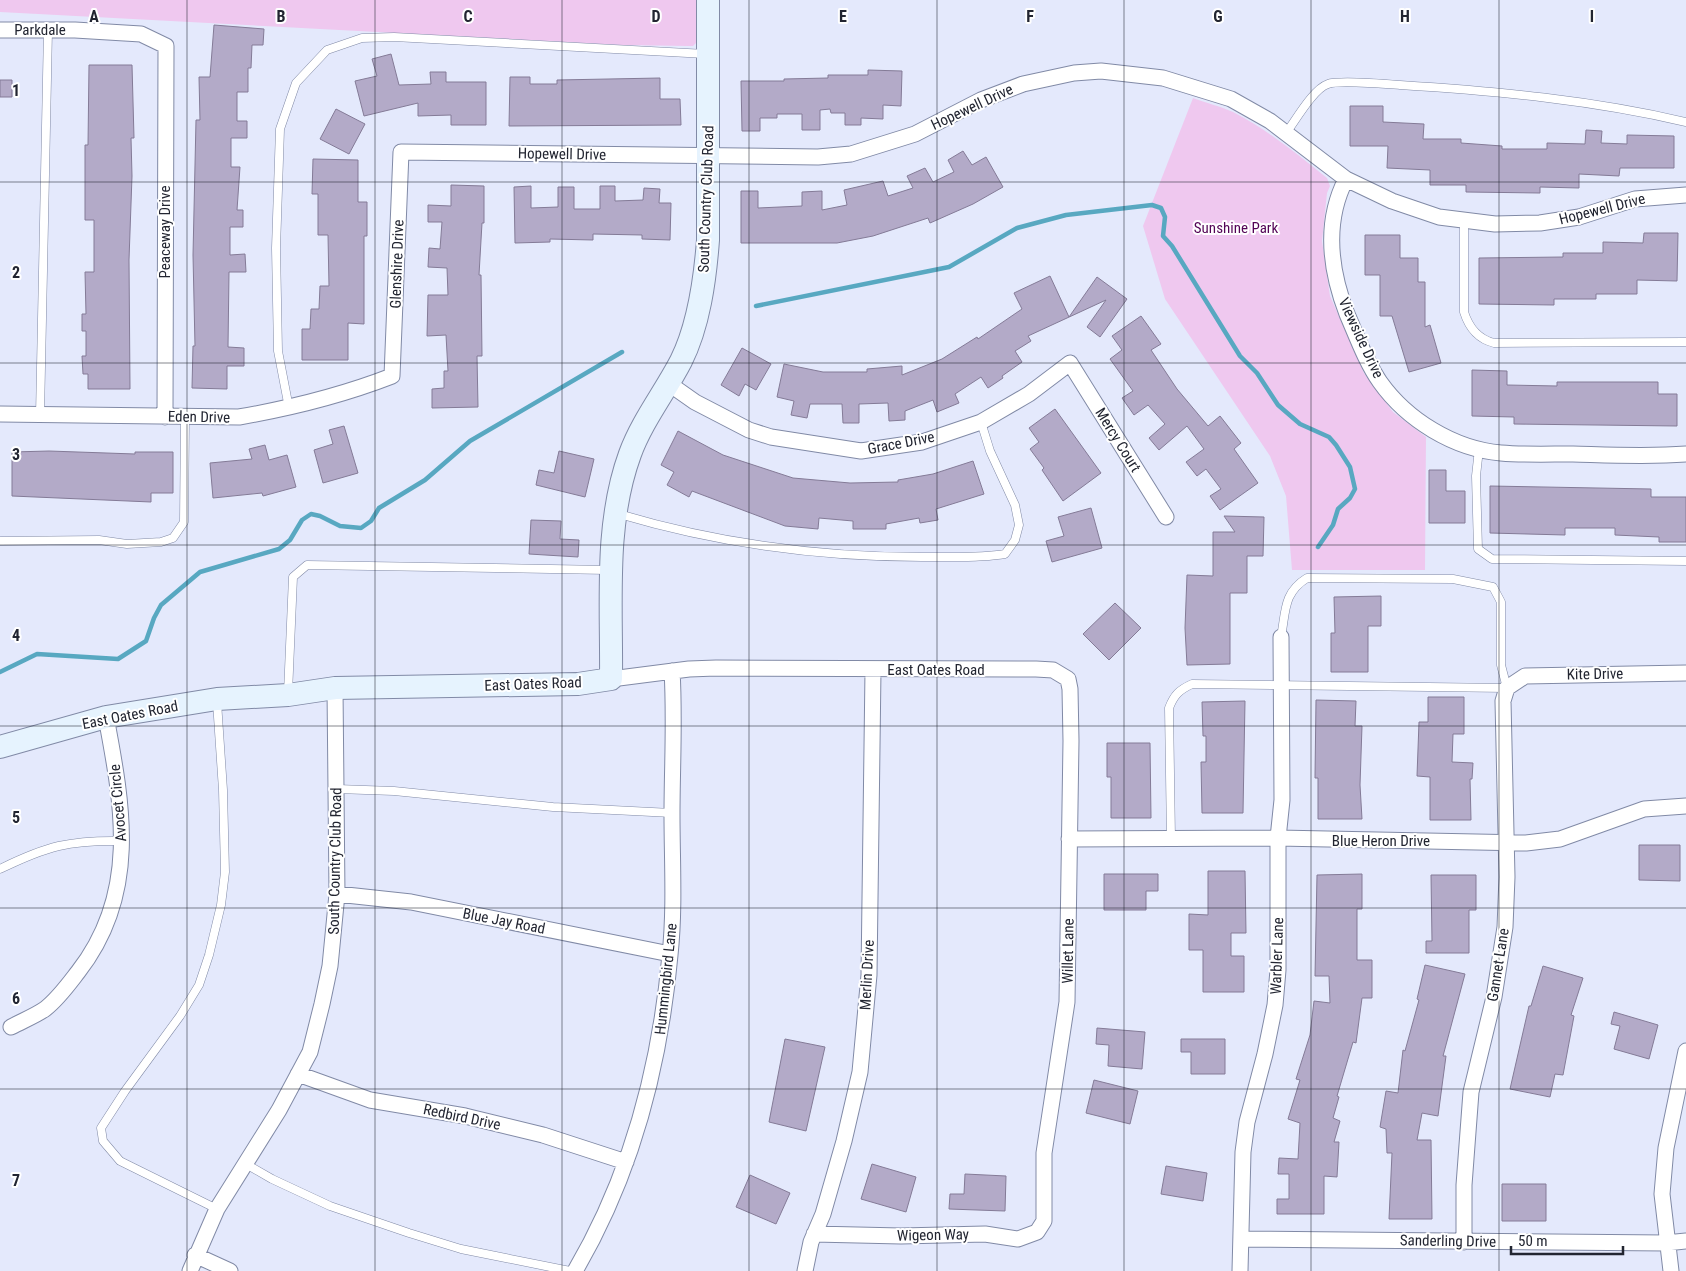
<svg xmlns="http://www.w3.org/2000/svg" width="1686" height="1271" viewBox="0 0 1686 1271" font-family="'Roboto Condensed',sans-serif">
<rect width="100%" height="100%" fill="#e4e9fc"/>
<path fill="#efc8ef" d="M 0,0 L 698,0 L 697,42 L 693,46 L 688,46 L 622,45 L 0,12 Z
M 1193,98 C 1206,103 1220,106 1233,112 C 1268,130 1297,154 1327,178 L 1330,186 L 1327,193 L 1322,241 L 1330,296 L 1364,373 L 1393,412 L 1426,437 L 1425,570 L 1292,570 L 1286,496 L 1270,456 L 1165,299 L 1143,226 Z"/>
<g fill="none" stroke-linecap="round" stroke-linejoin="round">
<path stroke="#58a8c1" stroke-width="4.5" d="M 756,306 L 949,267 L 1017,228 L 1066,215 L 1152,205 L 1161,208 L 1165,217 L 1163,236 L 1172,246 L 1240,356 L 1257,373 L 1278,405 L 1300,424 L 1329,437 L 1336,445 L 1350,467 L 1355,489 L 1350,498 L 1338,509 L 1333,525 L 1318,547
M 0,672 L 37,654 L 118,659 L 146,641 L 154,618 L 161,605 L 200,572 L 279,549 L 290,540 L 302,520 L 311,514 L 320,516 L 340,526 L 361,528 L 371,521 L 379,508 L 425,480 L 470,441 L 622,352"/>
</g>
<path fill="#b3aac8" stroke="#847b97" d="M 214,25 L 264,29 L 263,45 L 252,45 L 251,68 L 248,68 L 248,92 L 237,92 L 237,121 L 247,121 L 247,138 L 231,138 L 231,167 L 240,167 L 237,210 L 243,210 L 243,227 L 230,227 L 230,255 L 245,254 L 246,272 L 229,272 L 228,347 L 244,348 L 244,366 L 227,366 L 227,389 L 192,388 L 193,346 L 195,346 L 193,255 L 196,120 L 200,120 L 199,77 L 210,77 Z
M 391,54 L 399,85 L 431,84 L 430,72 L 446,72 L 446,82 L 486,82 L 486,125 L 451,125 L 451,115 L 418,116 L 418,103 L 364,116 L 355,81 L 377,76 L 372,59 Z
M 89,65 L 132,65 L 134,138 L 131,138 L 132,176 L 129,260 L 130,389 L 88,389 L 88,374 L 83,374 L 82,356 L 86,356 L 86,331 L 82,331 L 82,314 L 86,314 L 85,272 L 94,272 L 94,220 L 85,220 L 85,145 L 88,145 Z
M 868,70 L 902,71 L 901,106 L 883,105 L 883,119 L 861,118 L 861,125 L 845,125 L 845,113 L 831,113 L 830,109 L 820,110 L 820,130 L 802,130 L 802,114 L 777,114 L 777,118 L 760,118 L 760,131 L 742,131 L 741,81 L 784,81 L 784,79 L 828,78 L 828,75 L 868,75 Z
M 510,77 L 530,77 L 530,84 L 557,84 L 557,80 L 660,78 L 660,99 L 680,99 L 681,125 L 509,126 Z
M 0,80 L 12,80 L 12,97 L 0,97 Z
M 1350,106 L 1383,106 L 1383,122 L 1424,124 L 1423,139 L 1461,139 L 1461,143 L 1502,146 L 1502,149 L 1547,149 L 1547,143 L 1585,144 L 1586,130 L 1602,131 L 1601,143 L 1627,144 L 1627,135 L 1674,136 L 1674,168 L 1620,168 L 1619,176 L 1579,174 L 1579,188 L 1540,187 L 1540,193 L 1466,192 L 1466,185 L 1430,185 L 1430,170 L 1387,168 L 1388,146 L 1350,146 Z
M 336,109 L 365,124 L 349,154 L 320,139 Z
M 963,151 L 972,165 L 986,157 L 1003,187 L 973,204 L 930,223 L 928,218 L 873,236 L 837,243 L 741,243 L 741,191 L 758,191 L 758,208 L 802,206 L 802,192 L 822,191 L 822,210 L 847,205 L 844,190 L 883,181 L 888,196 L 913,188 L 907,176 L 925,168 L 933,182 L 954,172 L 948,160 Z
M 313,159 L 358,160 L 358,202 L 367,202 L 367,236 L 364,236 L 364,324 L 348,323 L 348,360 L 302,360 L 302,329 L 310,329 L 311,309 L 319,309 L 320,286 L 329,286 L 328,235 L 318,235 L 318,194 L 312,194 Z
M 451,185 L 484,186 L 484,223 L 482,223 L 479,275 L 481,275 L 482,356 L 477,356 L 478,407 L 432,408 L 432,389 L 444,388 L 444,371 L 448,371 L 446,335 L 427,336 L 428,295 L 448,295 L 447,268 L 428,267 L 429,248 L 440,249 L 442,222 L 428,222 L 428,205 L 451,206 Z
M 531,186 L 531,208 L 558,207 L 558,187 L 574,187 L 574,209 L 600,209 L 600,186 L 615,186 L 615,201 L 643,200 L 644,188 L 660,189 L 659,203 L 671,203 L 670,240 L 642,239 L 642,235 L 593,234 L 593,240 L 550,239 L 550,242 L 515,243 L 514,187 Z
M 1644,233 L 1678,233 L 1677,281 L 1637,280 L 1637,294 L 1596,294 L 1596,299 L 1554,299 L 1554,305 L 1479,304 L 1479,258 L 1563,257 L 1563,253 L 1603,253 L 1603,242 L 1643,243 Z
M 1365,235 L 1400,235 L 1400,258 L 1418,258 L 1418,282 L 1425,282 L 1425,327 L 1430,325 L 1441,363 L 1409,372 L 1392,316 L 1380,316 L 1380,275 L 1365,275 Z
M 1050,276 L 1069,317 L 1097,277 L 1127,299 L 1100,337 L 1087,327 L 1106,300 L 1028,336 L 1031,341 L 1015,351 L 1022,362 L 1002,376 L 1003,378 L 988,388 L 981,377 L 955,394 L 959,403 L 937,412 L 933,400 L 905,411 L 905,420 L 889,421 L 888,403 L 859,404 L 859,423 L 843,423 L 842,404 L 810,404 L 807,418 L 791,415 L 794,401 L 777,397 L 784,364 L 823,372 L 867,372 L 867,369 L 902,366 L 902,375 L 942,359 L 977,337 L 978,339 L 1022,309 L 1014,293 Z
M 1141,316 L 1161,344 L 1151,350 L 1177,389 L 1208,426 L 1220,416 L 1241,443 L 1234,449 L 1258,483 L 1220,510 L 1210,496 L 1221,489 L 1206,469 L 1197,476 L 1186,462 L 1204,449 L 1187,426 L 1159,450 L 1149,438 L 1165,424 L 1148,405 L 1134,415 L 1122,398 L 1133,391 L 1110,359 L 1122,350 L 1112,336 Z
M 742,348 L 771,364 L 756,390 L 745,384 L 739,396 L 721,385 Z
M 1472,370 L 1507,371 L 1507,385 L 1557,386 L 1557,382 L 1658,382 L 1658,394 L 1677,394 L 1677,426 L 1514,424 L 1514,417 L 1472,416 Z
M 1055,409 L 1101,473 L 1063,501 L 1042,470 L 1044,468 L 1030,449 L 1039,442 L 1029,428 Z
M 344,426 L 358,473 L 323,483 L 314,450 L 333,444 L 329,430 Z
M 678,431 L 723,455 L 793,478 L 850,483 L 898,482 L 898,480 L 933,474 L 973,461 L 984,494 L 936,509 L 938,520 L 920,523 L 919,518 L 886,524 L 886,529 L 853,529 L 853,521 L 819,518 L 818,529 L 785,526 L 692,491 L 689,497 L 667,485 L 674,472 L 661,465 Z
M 265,445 L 269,460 L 287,455 L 296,487 L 263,496 L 262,493 L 213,498 L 210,463 L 252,459 L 249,449 Z
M 49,451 L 135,454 L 135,452 L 173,452 L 173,493 L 151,493 L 151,502 L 12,496 L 12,452 Z
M 559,451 L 594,459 L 585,497 L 536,485 L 539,470 L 554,473 Z
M 1429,470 L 1446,470 L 1446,491 L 1465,491 L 1465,523 L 1429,523 Z
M 1490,486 L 1651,489 L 1651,497 L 1686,497 L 1686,542 L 1659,542 L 1659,537 L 1615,535 L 1615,528 L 1565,528 L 1565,535 L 1490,533 Z
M 1091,508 L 1102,548 L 1052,562 L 1046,541 L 1064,536 L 1058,517 Z
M 1224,516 L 1264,517 L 1263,556 L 1247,556 L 1247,593 L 1230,593 L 1230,664 L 1187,665 L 1185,628 L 1187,575 L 1213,576 L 1213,532 L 1235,532 Z
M 531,520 L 561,521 L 560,539 L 579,540 L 578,557 L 529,554 Z
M 1381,596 L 1381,626 L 1368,626 L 1368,672 L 1331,672 L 1331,633 L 1335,633 L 1334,597 Z
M 1115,603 L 1141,628 L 1109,660 L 1083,634 Z
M 1428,697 L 1464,697 L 1464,734 L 1453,734 L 1452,762 L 1473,763 L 1472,779 L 1470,779 L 1471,820 L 1430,820 L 1430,777 L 1417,776 L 1419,722 L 1428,722 Z
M 1316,700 L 1356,701 L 1355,726 L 1362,726 L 1360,785 L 1362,819 L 1318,819 L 1318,778 L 1315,778 Z
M 1245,701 L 1243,813 L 1202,813 L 1201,762 L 1206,762 L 1206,736 L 1203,736 L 1202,702 Z
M 1107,743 L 1150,743 L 1151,818 L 1111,818 L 1111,777 L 1107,777 Z
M 1639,845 L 1680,845 L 1680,881 L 1639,880 Z
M 1208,871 L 1245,871 L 1246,933 L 1231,933 L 1231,956 L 1244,956 L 1244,992 L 1203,992 L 1203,950 L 1189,950 L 1189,914 L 1208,915 Z
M 1104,874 L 1158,874 L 1158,891 L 1146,891 L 1146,910 L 1104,910 Z
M 1362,874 L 1362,909 L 1357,909 L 1357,960 L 1372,960 L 1372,998 L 1362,998 L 1356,1043 L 1353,1042 L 1337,1096 L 1339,1097 L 1333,1118 L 1340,1121 L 1334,1142 L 1339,1142 L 1337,1177 L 1324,1176 L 1324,1214 L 1277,1214 L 1277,1199 L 1289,1199 L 1289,1174 L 1278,1174 L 1279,1158 L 1298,1159 L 1300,1123 L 1288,1119 L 1300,1080 L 1296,1079 L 1310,1035 L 1314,1001 L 1330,1003 L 1329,976 L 1315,976 L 1317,875 Z
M 1431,875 L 1476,875 L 1476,910 L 1469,910 L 1469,953 L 1426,953 L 1426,941 L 1432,941 Z
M 1425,965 L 1465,974 L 1443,1056 L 1446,1056 L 1438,1116 L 1422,1113 L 1417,1140 L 1431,1140 L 1432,1219 L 1389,1219 L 1392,1153 L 1387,1153 L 1386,1129 L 1380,1127 L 1386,1091 L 1398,1093 L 1403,1050 L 1405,1051 L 1419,1000 L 1417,999 Z
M 1543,966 L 1583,978 L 1571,1015 L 1574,1016 L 1563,1075 L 1555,1074 L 1550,1097 L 1510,1089 L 1529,1006 L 1531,1006 Z
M 1614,1012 L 1658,1025 L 1649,1059 L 1614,1049 L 1620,1026 L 1611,1024 Z
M 1097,1028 L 1145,1032 L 1142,1069 L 1108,1066 L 1109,1045 L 1096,1044 Z
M 785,1039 L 825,1047 L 806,1131 L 769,1122 Z
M 1181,1039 L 1225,1039 L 1225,1074 L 1191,1074 L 1191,1052 L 1181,1052 Z
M 1094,1080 L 1138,1091 L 1130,1124 L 1086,1113 Z
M 872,1164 L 916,1177 L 906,1212 L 861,1199 Z
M 1166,1166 L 1207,1173 L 1203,1201 L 1161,1194 Z
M 965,1174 L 1006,1176 L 1005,1211 L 949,1209 L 950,1194 L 964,1194 Z
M 750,1175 L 790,1193 L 776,1224 L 736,1207 Z
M 1502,1184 L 1546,1184 L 1546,1221 L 1502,1221 Z"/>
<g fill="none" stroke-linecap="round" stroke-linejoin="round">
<g stroke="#818aa6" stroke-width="9">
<path id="lane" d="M 1286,133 C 1296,120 1313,89 1328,84 C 1338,80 1387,84 1400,85 C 1496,91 1592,100 1686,122
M 1464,221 L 1464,312 C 1469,328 1478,339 1494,343 L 1686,342
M 289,408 L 278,351 L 276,248 L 280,129 L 296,83 L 327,50 L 362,38 L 394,37 L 706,54
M 40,415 L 48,30
M 1479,449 L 1476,476 L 1478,549 L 1492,559 L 1686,561
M 619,514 C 720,544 827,558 933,557 C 957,557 981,558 1005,554 L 1015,540 L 1019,525 L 1015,505 L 990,451 L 981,422
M 0,541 L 99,540 L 127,544 L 161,542 L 173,538 L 184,522 L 185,417
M 288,693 L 293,577 L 307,565 L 608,570
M 337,789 L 394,791 L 553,807 L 672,813
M 1171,839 L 1169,708 C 1174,695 1179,690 1192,684 L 1507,688 L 1501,665 L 1501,602 L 1493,587 L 1453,579 L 1307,578 C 1283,593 1286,611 1281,637
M 0,869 C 47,846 69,840 122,841
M 246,1164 L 272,1179 L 330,1206 L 409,1233 L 461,1249 L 570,1271
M 217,1209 L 120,1161 L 103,1141 L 101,1128 L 125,1091 L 180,1016 L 199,985 L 209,955 L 221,905 L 225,872 L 223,790 L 217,702"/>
</g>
<g stroke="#818aa6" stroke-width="17">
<path id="street" d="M 0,30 L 75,30 L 141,34 L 166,46 L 165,417
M 1346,179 C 1324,222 1330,270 1347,314 C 1357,337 1366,362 1380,382 C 1407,420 1454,449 1501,453 C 1524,455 1549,454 1573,454 C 1610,455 1649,457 1686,454
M 668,383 L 695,402 L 749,430 L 771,437 L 861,451 L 922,442 L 981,422 L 1029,394 L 1070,363 L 1166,517
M 0,414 L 239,417 C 291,408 343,395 392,376 L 401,152 L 818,157 L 851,154 L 915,134 L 981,100 L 1023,84 L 1074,73 L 1101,71 L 1163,78 L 1231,99 L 1270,121 L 1346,179 L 1392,201 L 1439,217 L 1495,224 L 1540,223 L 1579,217 L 1635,199 L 1686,195
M 611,679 L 689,669 L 716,668 L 1036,669 L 1053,670 L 1068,679 L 1070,689 L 1071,741 L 1067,1002 L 1044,1153 L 1044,1221 L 1037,1232 L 1018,1239 L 985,1234 L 901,1236 L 814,1234
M 1069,839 L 1278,838 L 1526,843 L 1560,839 L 1644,809 L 1686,806
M 337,894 L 411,902 L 670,954
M 11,1027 C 22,1021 35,1016 45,1009 C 58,999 68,985 78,972 C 139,894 123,807 106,717
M 298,1074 L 370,1100 L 465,1116 L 543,1135 L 626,1162
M 1241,1239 L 1666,1243 L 1686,1241
M 1464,1242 L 1464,1185 L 1471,1092 L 1494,997 L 1505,927 L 1507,877 L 1503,701 L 1507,688 L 1525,676 L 1686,673
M 195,1255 L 230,1271
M 190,1271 L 217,1209 L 279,1110 L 310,1052 L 322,1004 L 330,966 L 337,894 L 335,688
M 575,1271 C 632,1174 660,1066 670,955 C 675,908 672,861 672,815 C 672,767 675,719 672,671
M 805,1271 L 811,1242 L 823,1214 L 844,1141 L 860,1072 L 869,975 L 873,670
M 1240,1271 L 1243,1152 L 1247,1122 L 1265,1054 L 1275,1005 L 1278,970 L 1278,838 L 1282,800 L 1281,637
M 1671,1271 L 1662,1194 L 1666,1148 L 1686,1051"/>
</g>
<g stroke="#818aa6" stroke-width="24">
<path id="secondary" d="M 0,747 L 106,717 L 217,699 L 288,695 L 335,688 L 578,684 L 611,679 C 612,604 604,525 630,454 C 642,421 665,392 681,361 C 699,325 705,280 708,240 L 708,0"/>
</g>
<use href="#lane" stroke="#fff" stroke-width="8"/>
<use href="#street" stroke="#fff" stroke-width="15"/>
<use href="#secondary" stroke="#e6f3fe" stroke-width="22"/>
</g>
<path fill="none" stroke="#222531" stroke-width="1" stroke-opacity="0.55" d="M 187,0 L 187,1271M 375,0 L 375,1271M 562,0 L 562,1271M 749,0 L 749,1271M 937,0 L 937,1271M 1124,0 L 1124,1271M 1311,0 L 1311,1271M 1499,0 L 1499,1271M 0,182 L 1686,182M 0,363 L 1686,363M 0,545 L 1686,545M 0,726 L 1686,726M 0,908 L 1686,908M 0,1089 L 1686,1089"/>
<g text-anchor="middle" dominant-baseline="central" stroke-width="4" stroke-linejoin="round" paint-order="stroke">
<g font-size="15" fill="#222531" stroke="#fff">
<text x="40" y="30">Parkdale</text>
<text transform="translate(972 107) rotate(-25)">Hopewell Drive</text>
<text transform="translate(562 154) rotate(1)">Hopewell Drive</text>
<text transform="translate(706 199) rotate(-88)">South Country Club Road</text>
<text transform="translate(1602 209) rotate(-14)">Hopewell Drive</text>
<text transform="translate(165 232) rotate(-90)">Peaceway Drive</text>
<text transform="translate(397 264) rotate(-88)">Glenshire Drive</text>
<text transform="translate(1361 338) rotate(65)">Viewside Drive</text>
<text transform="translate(199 417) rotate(1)">Eden Drive</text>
<text transform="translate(1118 440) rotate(58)">Mercy Court</text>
<text transform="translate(901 443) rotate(-11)">Grace Drive</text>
<text x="936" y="670">East Oates Road</text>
<text transform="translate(1595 674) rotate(-1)">Kite Drive</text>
<text transform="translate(533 684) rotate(-2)">East Oates Road</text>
<text transform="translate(130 715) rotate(-11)">East Oates Road</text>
<text transform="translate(118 803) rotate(-95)">Avocet Circle</text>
<text x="1381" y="841">Blue Heron Drive</text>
<text transform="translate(335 861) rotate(-89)">South Country Club Road</text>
<text transform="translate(504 921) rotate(11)">Blue Jay Road</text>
<text transform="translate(1068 951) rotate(-89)">Willet Lane</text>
<text transform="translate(1277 956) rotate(-88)">Warbler Lane</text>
<text transform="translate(1498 965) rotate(-81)">Gannet Lane</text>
<text transform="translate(867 975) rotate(-87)">Merlin Drive</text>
<text transform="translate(666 979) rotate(-84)">Hummingbird Lane</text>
<text transform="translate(462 1117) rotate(12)">Redbird Drive</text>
<text transform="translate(933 1235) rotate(-1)">Wigeon Way</text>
<text transform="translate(1448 1241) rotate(1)">Sanderling Drive</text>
</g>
<g font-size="15" fill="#530456" stroke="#fff">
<text x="1236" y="228">Sunshine Park</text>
</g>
</g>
<g font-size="16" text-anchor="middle" font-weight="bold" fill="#222531" stroke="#fff" stroke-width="4" stroke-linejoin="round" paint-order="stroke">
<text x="94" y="22">A</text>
<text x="281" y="22">B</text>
<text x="468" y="22">C</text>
<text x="656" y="22">D</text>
<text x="843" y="22">E</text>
<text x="1030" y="22">F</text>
<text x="1218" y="22">G</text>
<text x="1405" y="22">H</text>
<text x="1592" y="22">I</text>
<text x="16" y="96">1</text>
<text x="16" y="278">2</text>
<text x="16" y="460">3</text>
<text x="16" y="641">4</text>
<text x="16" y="823">5</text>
<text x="16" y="1004">6</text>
<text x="16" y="1186">7</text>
</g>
<path d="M1511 1246v8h112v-8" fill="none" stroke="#222531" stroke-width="2.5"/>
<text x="1518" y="1246" font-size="15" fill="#222531" stroke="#ffffff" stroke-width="4" paint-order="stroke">50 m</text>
</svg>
